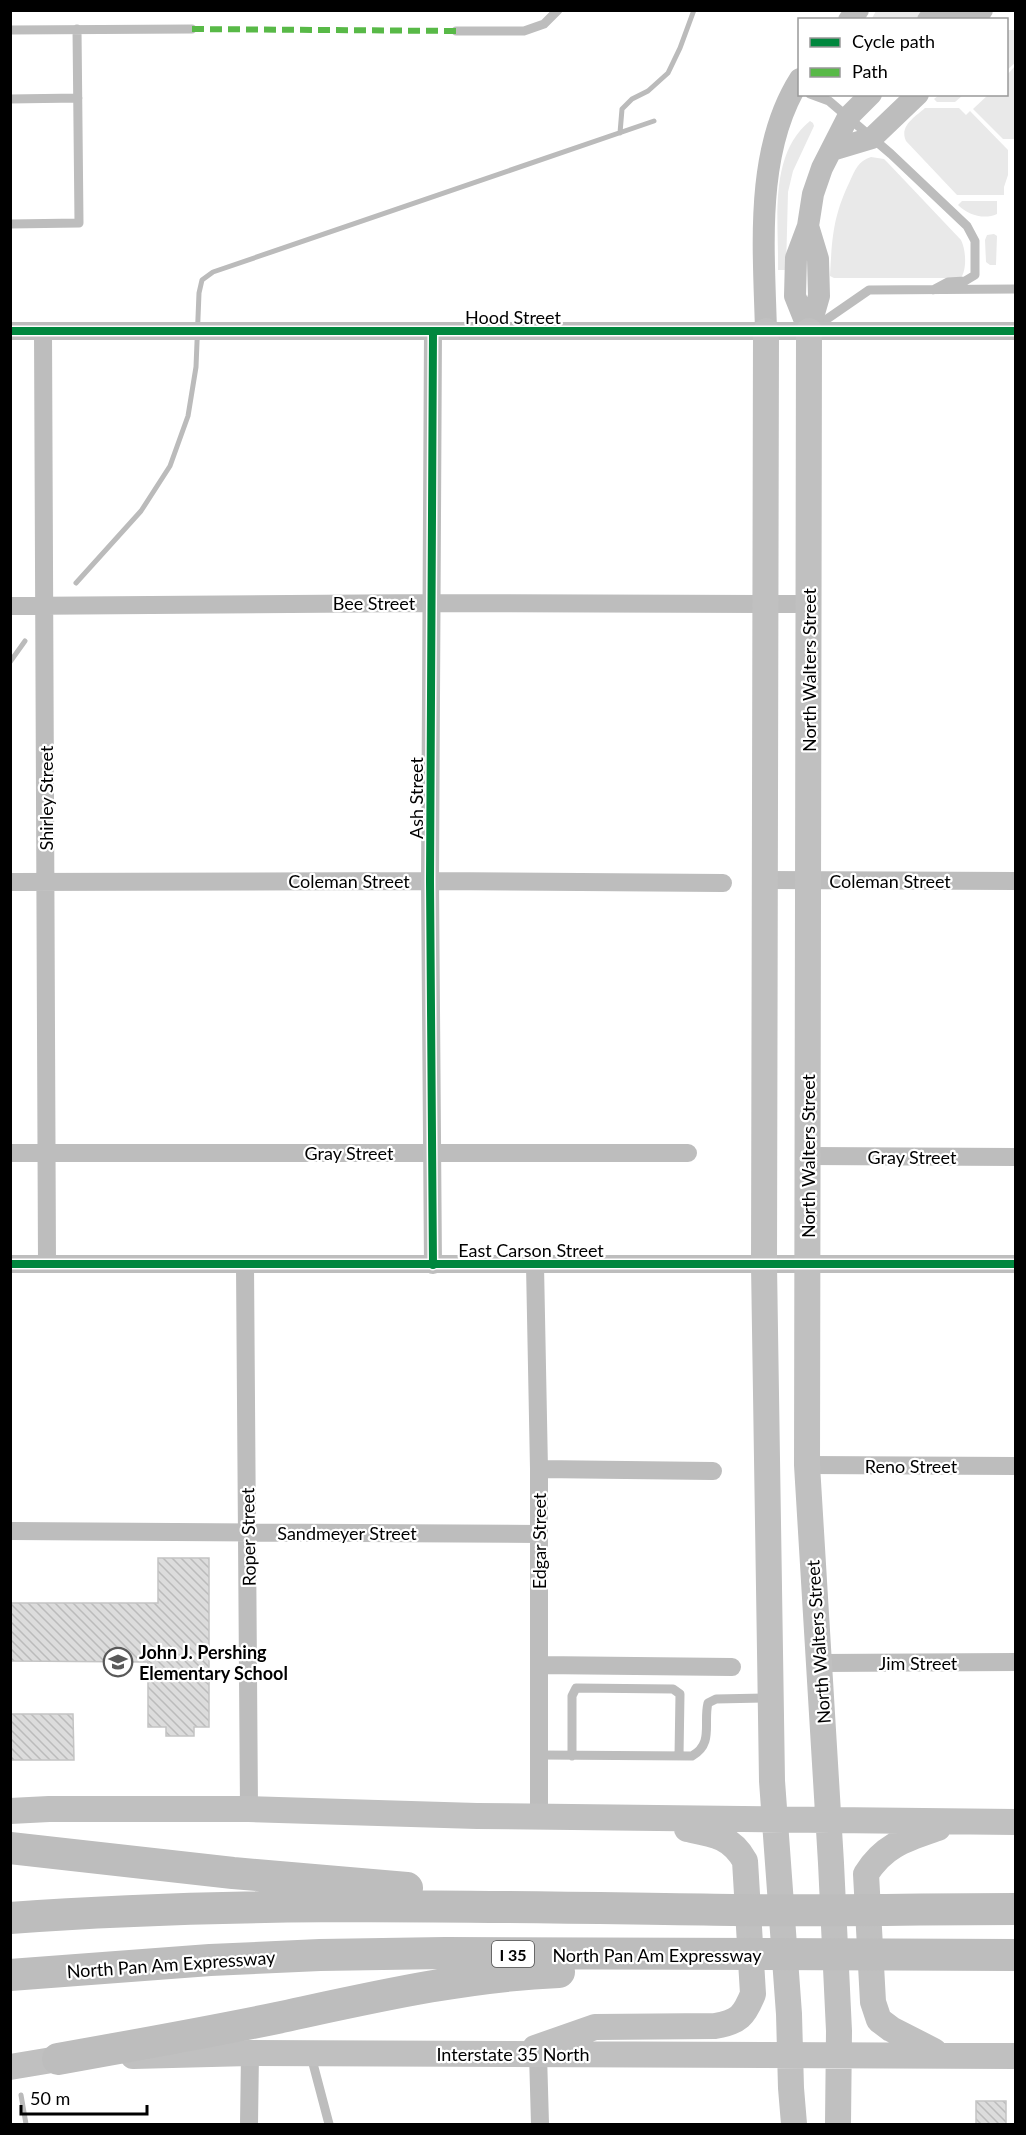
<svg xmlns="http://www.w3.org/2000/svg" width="1026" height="2135" viewBox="0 0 1026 2135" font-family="Lato,sans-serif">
<defs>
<pattern id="building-back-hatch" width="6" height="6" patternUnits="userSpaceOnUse" patternTransform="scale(1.5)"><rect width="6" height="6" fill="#dcdcdc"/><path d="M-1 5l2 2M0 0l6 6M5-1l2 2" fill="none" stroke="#bbb"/></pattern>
</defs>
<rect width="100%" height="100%" fill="#fff"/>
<path fill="#e9e9e9" d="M 876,11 L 930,11 L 920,19 L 871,20 Z
M 1007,30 L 1015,30 L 1016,62 L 1007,70 Z
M 1015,66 L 1015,139 L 1003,139 L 973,109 L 988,95 L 1006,94 L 1007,75 Z
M 939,95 L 939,94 L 963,95 L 955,102 L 937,102 L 934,99 Z
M 925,108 L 959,108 L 966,115 L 970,111 L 1008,150 L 1008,175 L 1004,187 L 1004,195 L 957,195 L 906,141 C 899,126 915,117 925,108 Z
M 810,121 L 813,123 L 814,126 L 793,171 L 788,192 L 786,270 L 778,270 C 779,221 768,155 810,121 Z
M 871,157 L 884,159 L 888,163 L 961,240 C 966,250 967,269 961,278 L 834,278 L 830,276 C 832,238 833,216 850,181 C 855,170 858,161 871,157 Z
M 962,201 L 997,201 L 997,214 C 984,220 968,215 958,205 Z
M 994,234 L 997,236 L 996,265 L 990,265 L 986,262 L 985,240 L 987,235 Z"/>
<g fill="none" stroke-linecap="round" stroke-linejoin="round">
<path stroke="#bbb" stroke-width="5" d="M 620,133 L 622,109 L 632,99 L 648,91 L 668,73 L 680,48 L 694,10
M 76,583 L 141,511 L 170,466 L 188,416 L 196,367 L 199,293 L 202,280 L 213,272 L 654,121
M 10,662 L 25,641
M 21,2095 L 26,2124"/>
</g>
<path fill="url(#building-back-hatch)" stroke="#c4c4c4" stroke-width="1.5" d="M 158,1558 L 209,1558 L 209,1727 L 194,1727 L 194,1736 L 166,1736 L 166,1727 L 148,1727 L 148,1662 L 10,1661 L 10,1603 L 158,1603 Z
M 10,1714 L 73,1714 L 74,1760 L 10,1760 Z
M 976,2101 L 1006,2101 L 1006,2124 L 976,2124 Z"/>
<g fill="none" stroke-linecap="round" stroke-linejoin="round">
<path stroke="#bdbdbd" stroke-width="9" d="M 10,30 L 192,29
M 456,31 L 524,31 L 544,24 L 558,10
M 810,94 L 829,101 L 891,154 L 967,226 L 975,241 L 975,275 L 965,281 L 948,282 L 933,290
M 10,99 L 78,98
M 10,224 L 79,223 L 77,29
M 814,328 L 869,290 L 1016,289
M 540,1755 L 692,1756 C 714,1744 703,1723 708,1703 L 716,1699 L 769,1698
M 572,1756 L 572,1696 L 576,1688 L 673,1689 L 680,1694 L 679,1756
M 311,2056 L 329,2124"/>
<path stroke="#bdbdbd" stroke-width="18" d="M 10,331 L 1016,331
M 43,331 L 47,1264
M 433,332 L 430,881 L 433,1265
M 10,606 L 432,603 L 809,604
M 764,880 L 1016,881
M 10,882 L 430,881 L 723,883
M 10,1153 L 688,1153
M 809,1156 L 1016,1157
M 10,1264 L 1016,1264
M 245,1265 L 249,1809
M 535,1265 L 539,1469 L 539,1817
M 807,1465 L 1016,1466
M 539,1469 L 713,1471
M 10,1531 L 539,1534
M 820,1663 L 1016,1662
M 539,1665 L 732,1667
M 538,2054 L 540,2124
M 249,2124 L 250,2053"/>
<path stroke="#bdbdbd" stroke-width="22" d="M 849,20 L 858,10
M 928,20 L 937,10
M 949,20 L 958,10
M 973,20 L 982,10
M 832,150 L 872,138 L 918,94
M 808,226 L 818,259 L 819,296 L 809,331
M 766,331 C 764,250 754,151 800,79
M 809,331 L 795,296 L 796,258 L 808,226 L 813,194 L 822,168 L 848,117 L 871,94"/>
<path stroke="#c0c0c0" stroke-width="26" d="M 766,331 L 764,1265 L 772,1781 L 789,2014 L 791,2088 L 794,2124
M 809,331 L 807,1465 L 831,1863 L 839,2031 L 838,2124
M 10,1811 L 49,1809 L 249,1809 L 477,1816 L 1016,1822
M 535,2048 L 595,2027 L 715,2026 C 739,2022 744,2016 753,1994 L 745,1861 C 731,1836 713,1834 687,1829
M 934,2051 L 891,2029 L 879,2020 L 873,2002 L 866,1874 C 884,1845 906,1839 938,1828
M 133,2056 L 250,2053 L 1016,2056
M 10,2067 L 58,2059 L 76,2058"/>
<path stroke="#bdbdbd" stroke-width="32" d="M 10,1848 L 233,1873 L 407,1888
M 10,1918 C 251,1900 492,1907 733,1910 C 827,1911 921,1909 1016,1909
M 10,1975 L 210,1960 L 320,1955 L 445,1953 L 1016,1955
M 58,2059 C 131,2046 204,2033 277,2018 C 370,1998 463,1976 559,1972"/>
<path stroke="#58b947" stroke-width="6" stroke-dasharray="12 6" stroke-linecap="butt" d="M 192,29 L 456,31"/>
<g stroke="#fff" stroke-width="11">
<path id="cycleway" d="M 10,331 L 1016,331
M 433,332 L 430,881 L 433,1265
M 10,1264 L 1016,1264"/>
</g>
<use href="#cycleway" stroke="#00873e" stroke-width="8"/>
</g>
<defs>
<g id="school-ring" transform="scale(1.5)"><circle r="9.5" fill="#fff" stroke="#595959" stroke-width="1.5"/><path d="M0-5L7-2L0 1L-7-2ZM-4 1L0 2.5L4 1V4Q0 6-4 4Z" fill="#595959"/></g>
</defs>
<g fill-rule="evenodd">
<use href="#school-ring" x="118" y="1662"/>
</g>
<g text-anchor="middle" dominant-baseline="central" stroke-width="4.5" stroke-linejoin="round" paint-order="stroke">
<rect fill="#fff" stroke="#4c4c4c" stroke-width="1.5" x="492" y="1941" width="42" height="26" rx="4.5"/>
<g font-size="16" font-weight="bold" fill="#000">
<text x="513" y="1954">I 35</text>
</g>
<g font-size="18" fill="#000" stroke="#fff">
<text x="513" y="317">Hood Street</text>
<text x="374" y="603">Bee Street</text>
<text transform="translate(809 670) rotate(-90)">North Walters Street</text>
<text transform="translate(46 798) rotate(-90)">Shirley Street</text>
<text transform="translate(416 798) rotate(-90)">Ash Street</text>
<text x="349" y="881">Coleman Street</text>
<text x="890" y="881">Coleman Street</text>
<text x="349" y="1153">Gray Street</text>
<text transform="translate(808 1156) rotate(-90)">North Walters Street</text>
<text x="912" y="1157">Gray Street</text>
<text x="531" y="1250">East Carson Street</text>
<text x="911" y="1466">Reno Street</text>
<text x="347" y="1533">Sandmeyer Street</text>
<text transform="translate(248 1537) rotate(-91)">Roper Street</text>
<text transform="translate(539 1541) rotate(-90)">Edgar Street</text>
<text transform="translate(818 1642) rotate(-94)">North Walters Street</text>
<text x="918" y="1663">Jim Street</text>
<text x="657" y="1955">North Pan Am Expressway</text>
<text transform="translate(171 1964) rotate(-4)">North Pan Am Expressway</text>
<text x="513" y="2054">Interstate 35 North</text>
</g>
<g font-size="18" font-weight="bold" fill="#000" stroke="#fff" text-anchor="start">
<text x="139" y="1652">John J. Pershing<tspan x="139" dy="21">Elementary School</tspan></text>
</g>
</g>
<rect width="1026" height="2135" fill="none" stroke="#000000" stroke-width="24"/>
<rect x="798" y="18" width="210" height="78" fill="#ffffff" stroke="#999999" stroke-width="1.5"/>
<rect x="810" y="38" width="30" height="9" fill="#00873e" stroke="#999999" stroke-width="1.5"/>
<text x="852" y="48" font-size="18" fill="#000000">Cycle path</text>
<rect x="810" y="68" width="30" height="9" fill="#58b947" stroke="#999999" stroke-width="1.5"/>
<text x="852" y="78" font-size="18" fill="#000000">Path</text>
<path d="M21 2105v9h126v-9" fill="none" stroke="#000000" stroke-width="3"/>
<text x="30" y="2105" font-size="18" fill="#000000" stroke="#ffffff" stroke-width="4.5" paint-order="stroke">50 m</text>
</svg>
